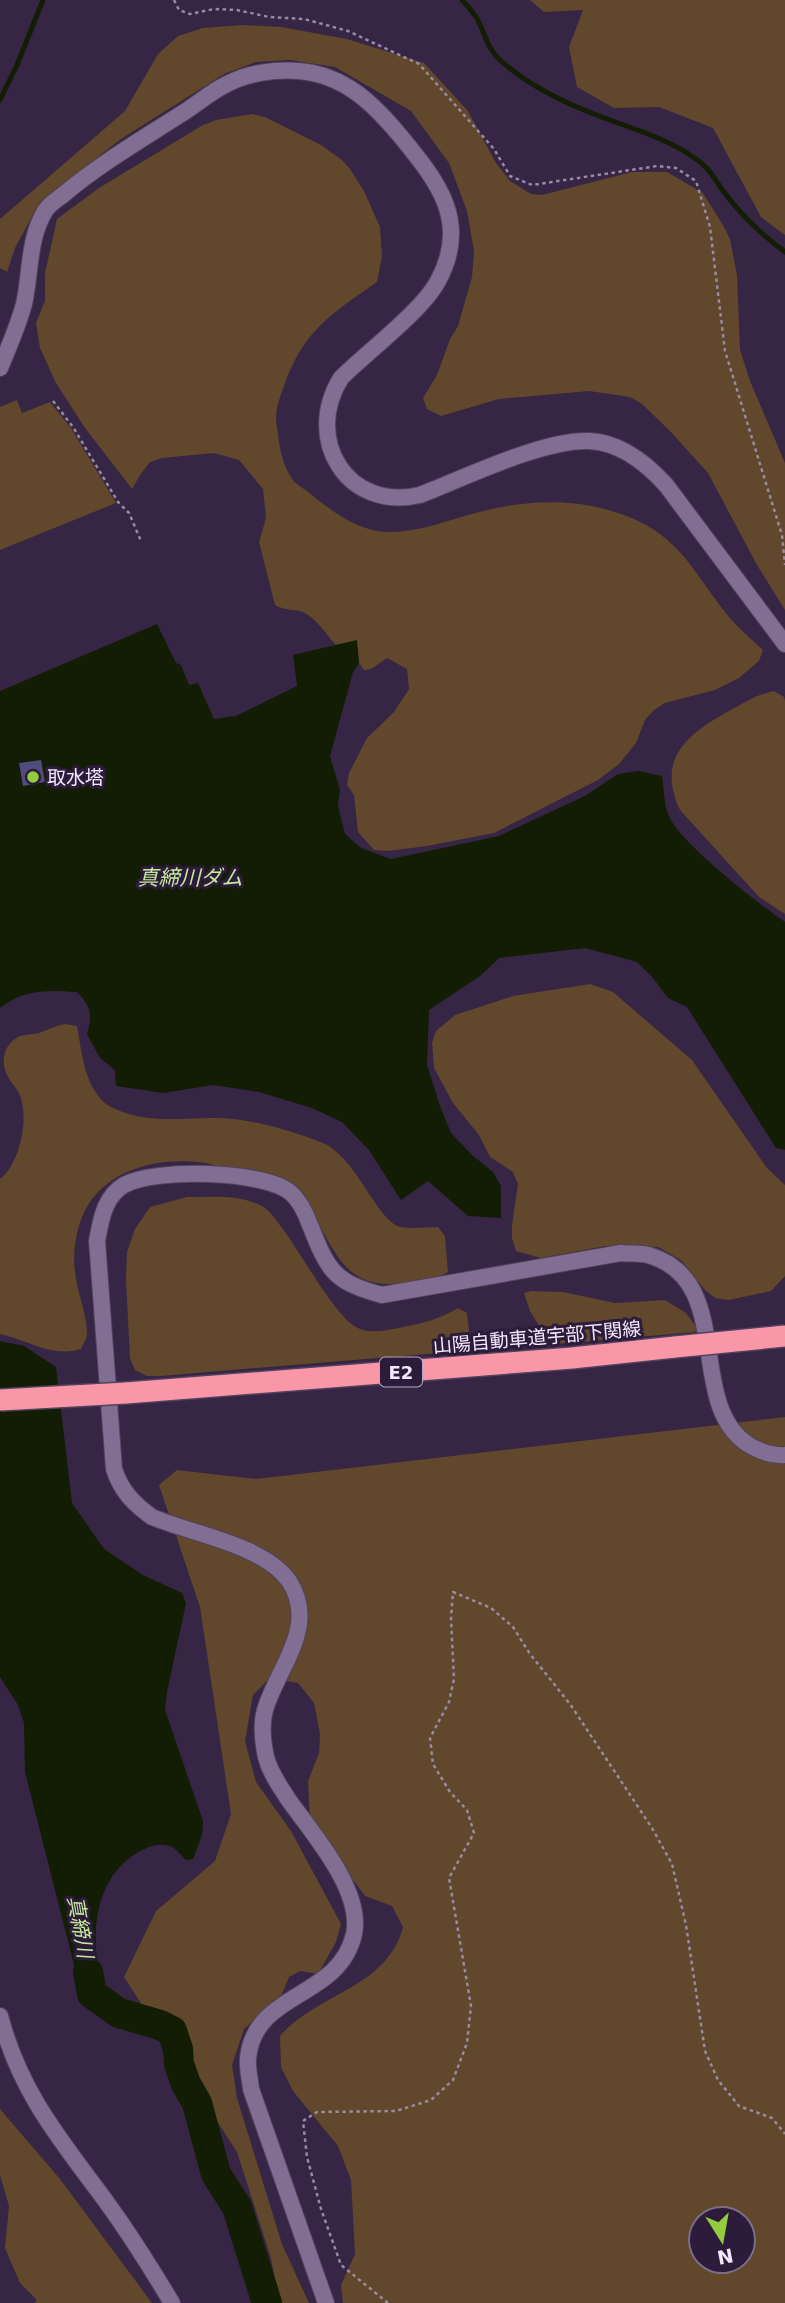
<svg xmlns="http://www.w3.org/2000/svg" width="785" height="2303" viewBox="0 0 785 2303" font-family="'DejaVu Sans','Noto Sans JP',sans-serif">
<rect width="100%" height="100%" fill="#362544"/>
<path fill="#61472b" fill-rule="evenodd" d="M 530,0 L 785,0 L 785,235 L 761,217 L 713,128 L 659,107 L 614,108 L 577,87 L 569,47 L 583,10 L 544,12 Z
M 243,25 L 281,27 L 347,39 L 424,63 L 468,111 L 496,163 L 510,181 L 531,194 L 542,195 L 632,172 L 667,172 L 703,193 L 724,227 L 730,239 L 737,275 L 740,350 L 750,381 L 785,463 L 785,610 L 757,565 L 708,473 L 670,431 L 642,404 L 630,397 L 589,391 L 499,399 L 441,416 L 427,409 L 423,398 L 437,375 L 450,339 L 458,326 L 472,277 L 474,251 L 467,211 L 449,163 L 411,111 L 335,67 L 290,60 L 256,62 L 224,74 L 121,139 L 40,202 L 15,248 L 7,272 L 0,268 L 0,219 L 125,111 L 158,54 L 178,36 L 203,28 Z
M 252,114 L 265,117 L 321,145 L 342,160 L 350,169 L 364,191 L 380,227 L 382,256 L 377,282 C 331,314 303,331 284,386 C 279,400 274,412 277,427 C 279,444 281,462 291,477 C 294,483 301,487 307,491 C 330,510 359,533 391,532 C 416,532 444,522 468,515 C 520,500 573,496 624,515 C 679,535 692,570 725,612 C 736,626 750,638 763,650 L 759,661 L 739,678 L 715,690 L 665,703 L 654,710 L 645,720 L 636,743 L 619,764 L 598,780 L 494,833 L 427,846 L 388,851 L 374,850 L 358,832 L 354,795 L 347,785 L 349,773 L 367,738 L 394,712 L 409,689 L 407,669 L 387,658 L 371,669 L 364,670 L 359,663 L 356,641 L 336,645 C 326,634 316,618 303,612 C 294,609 286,611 275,605 L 259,542 L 266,518 L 263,489 L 239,460 L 214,453 L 162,458 L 150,462 L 140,475 L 132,489 L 85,428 L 56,383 L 40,348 L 36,323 L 45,301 L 45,273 L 57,219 L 99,188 L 203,125 L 216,120 Z
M 17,400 L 22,413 L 50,402 L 71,428 L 116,503 L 0,550 L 0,407 Z
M 774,691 L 784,697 L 785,701 L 785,914 L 759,897 L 680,810 C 656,759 687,734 729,711 C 744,703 757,694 774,691 Z
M 590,984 L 613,992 L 692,1060 L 767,1168 L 785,1185 L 785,1276 L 771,1291 L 729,1300 L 715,1298 L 705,1290 L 681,1260 L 658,1247 L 606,1246 L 541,1258 L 516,1251 L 512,1238 L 512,1225 L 518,1184 L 513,1172 L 490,1157 L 479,1135 L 453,1103 L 434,1068 L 432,1043 L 436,1031 L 455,1015 L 513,996 Z
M 65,1024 L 77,1026 C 82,1053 84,1085 106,1104 C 110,1107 116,1109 120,1111 C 162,1127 199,1113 241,1120 C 268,1124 298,1133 323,1143 C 357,1158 378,1223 401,1227 C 412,1229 426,1227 438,1227 L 445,1236 L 448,1272 C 434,1281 419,1281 402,1283 C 348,1290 337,1256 314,1216 C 310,1209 306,1199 300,1194 C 280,1177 256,1172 232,1169 C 223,1168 214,1165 206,1163 C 163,1157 113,1166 88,1205 C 77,1223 72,1251 75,1272 C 77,1292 87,1314 87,1334 C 87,1339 83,1344 81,1349 C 51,1358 29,1340 0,1334 L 0,1179 C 20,1164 30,1116 19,1093 C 15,1086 7,1078 5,1070 C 1,1058 6,1043 18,1037 C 24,1034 32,1035 39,1033 C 48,1030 55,1026 65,1024 Z
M 187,1197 C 211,1197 238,1194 260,1205 C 270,1210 276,1220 282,1228 C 300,1251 334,1315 356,1327 C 369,1335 388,1330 403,1327 C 423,1323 440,1319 458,1308 L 467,1313 L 469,1331 L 451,1350 L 438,1353 L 161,1376 L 147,1376 L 135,1370 L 130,1358 L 126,1280 L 127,1252 L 135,1229 L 150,1207 Z
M 531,1291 L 563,1292 L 615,1303 L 665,1300 L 686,1313 L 697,1328 L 695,1332 L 557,1344 L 548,1341 L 530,1311 L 524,1293 Z
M 785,1417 L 785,2303 L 343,2303 L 341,2285 L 355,2254 L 351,2180 L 338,2146 L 293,2091 L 281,2067 L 280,2036 C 319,1992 387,1988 403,1927 L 392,1906 L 365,1896 L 310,1822 L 308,1781 L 319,1753 L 320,1734 L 314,1703 L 298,1683 L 270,1678 L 253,1695 L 245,1741 L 256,1782 L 291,1831 L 341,1924 L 336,1942 L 318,1974 L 300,1971 L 289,1977 L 281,1996 L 244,2029 L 232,2065 L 237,2098 L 282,2244 L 309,2303 L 279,2303 L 271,2258 L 237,2152 L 124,1977 L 156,1911 L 215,1861 L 231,1814 L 200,1607 L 159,1485 L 177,1470 L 256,1479 ZM 701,2219 L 743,2219 L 743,2261 L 701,2261 Z
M 0,2109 L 60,2179 L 152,2303 L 34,2303 L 37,2300 L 20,2283 L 5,2248 L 9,2206 L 0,2175 Z"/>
<path fill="#121d03" d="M 157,624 L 176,663 L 181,665 L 189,685 L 198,683 L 214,719 L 236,716 L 297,686 L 293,655 L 357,640 L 359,663 L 353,672 L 330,756 L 340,790 L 338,806 L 345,834 L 361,848 L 391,859 L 499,836 L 585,796 L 618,774 L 638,771 L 662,776 C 664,788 664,803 668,814 C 678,842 759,904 785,922 L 785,1150 L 776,1148 L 687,1007 L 668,998 L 653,978 L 637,962 L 585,948 L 499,958 L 480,976 L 429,1010 L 427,1065 L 440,1106 L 451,1133 L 472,1155 L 493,1172 L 501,1186 L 501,1218 L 468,1216 L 428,1181 L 401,1200 L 369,1150 L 342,1122 L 312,1108 L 259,1092 L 213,1085 L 163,1093 L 116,1086 L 115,1070 L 100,1058 L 87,1034 C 93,1015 91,1006 77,992 C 48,990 24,989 0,1008 L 0,691 Z
M 0,1341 L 24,1346 L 56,1367 L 72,1503 L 104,1549 L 143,1575 L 182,1593 L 186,1603 L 167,1692 L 165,1710 L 203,1821 L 202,1835 L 193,1859 L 186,1860 L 173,1847 C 159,1842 149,1846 137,1853 C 100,1875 92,1920 97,1960 C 98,1972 105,1985 109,1997 L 101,2008 L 83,2000 L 25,1772 L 24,1723 L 18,1705 L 0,1677 Z"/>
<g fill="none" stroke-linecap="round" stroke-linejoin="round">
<path stroke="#121d03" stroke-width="5" d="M 462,0 C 467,5 472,11 476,17 C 484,30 487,48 499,59 C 530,88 570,106 610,120 C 639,131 667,139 693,157 C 708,167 711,173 721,188 C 738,212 761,234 785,252
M 0,100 L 17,65 L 43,0"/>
<path stroke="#121d03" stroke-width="30" d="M 88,1972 L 92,1994 L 119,2013 L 160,2025 L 172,2031 L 178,2049 L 179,2064 L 186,2084 L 197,2103 L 216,2174 L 237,2207 L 267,2303"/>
</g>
<path fill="#524b7e" d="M 41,760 L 45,782 L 23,786 L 19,763 Z"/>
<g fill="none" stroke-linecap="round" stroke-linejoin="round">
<g stroke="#51425d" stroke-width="18">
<path id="minor" d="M 0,368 C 9,347 18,326 24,304 C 31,273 28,239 45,211 C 49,204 58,199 64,194 C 100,164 139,141 178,116 C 195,106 210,92 227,84 C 248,73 275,69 299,71 C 345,75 374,104 402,138 C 438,182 470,222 438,281 C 422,311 367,352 341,378 C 303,439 347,512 420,495 C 464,478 544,439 589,441 C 620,442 646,463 666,485 L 785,644
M 0,2016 C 20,2092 59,2138 105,2200 C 129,2233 151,2268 172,2303
M 326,2303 L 251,2089 C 250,2079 247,2068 248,2058 C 255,1990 339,2000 354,1934 C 363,1890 312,1833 288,1799 C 280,1786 270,1773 266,1757 C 263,1743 261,1724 265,1710 C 277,1668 319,1627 289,1581 C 264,1545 192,1534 152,1517 C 134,1504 121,1491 114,1469 L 97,1241 C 101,1220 104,1197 124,1185 C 154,1168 264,1170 291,1193 C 300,1201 306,1214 310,1225 C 328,1270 333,1282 382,1295 L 621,1253 C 629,1254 640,1253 648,1255 C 737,1280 684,1404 749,1445 C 759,1451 773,1456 785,1455"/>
</g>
<g stroke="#51425d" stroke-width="24">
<path id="highway" d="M 126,1393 L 572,1358 L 675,1347"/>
</g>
<path stroke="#988ba4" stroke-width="2.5" stroke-dasharray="3.5 3.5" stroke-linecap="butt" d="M 174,0 L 179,10 L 190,14 L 214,9 L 237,10 L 269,17 L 304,19 L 348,31 L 419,64 L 494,149 L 510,176 L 532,185 L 657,166 L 676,168 L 696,181 L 710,227 L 725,351 L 782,535 L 785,565
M 53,401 L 73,427 L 118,502 L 129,513 L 141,541
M 388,2303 L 341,2265 L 321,2209 L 307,2157 L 303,2121 L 317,2112 L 396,2111 L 431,2100 L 453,2080 L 467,2043 L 471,2006 L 449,1878 L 474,1833 L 467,1810 L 450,1792 L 433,1764 L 430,1738 L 449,1702 L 454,1679 L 451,1619 L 453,1592 L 491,1608 L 513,1627 L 530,1654 L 570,1704 L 652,1828 L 672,1864 L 686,1925 L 705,2051 L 718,2080 L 739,2106 L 772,2118 L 785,2134"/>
<use href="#minor" stroke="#816e92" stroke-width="16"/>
<use href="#highway" stroke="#f997a9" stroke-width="21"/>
<g stroke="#51425d" stroke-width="24" stroke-linecap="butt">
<path id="highway-bridge" d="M 675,1347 L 785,1336
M 0,1400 L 126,1393"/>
</g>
<use href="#highway-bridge" stroke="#f997a9" stroke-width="21"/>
</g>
<circle fill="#94cc3c" stroke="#2c1b3a" stroke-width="2.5" cx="33" cy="777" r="7"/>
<g text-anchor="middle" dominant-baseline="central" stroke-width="6" stroke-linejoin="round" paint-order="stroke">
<rect fill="#2c1b3a" stroke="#b7abc2" stroke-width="2" x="380" y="1357.5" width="42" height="29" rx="5"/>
<g font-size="18" font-weight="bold" fill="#f3e9fd">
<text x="401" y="1372">E2</text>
</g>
<g font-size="19" fill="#f3e9fd" stroke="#2c1b3a" text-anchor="start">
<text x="47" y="777">取水塔</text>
</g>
<g font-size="19" fill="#f3e9fd" stroke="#2c1b3a">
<text transform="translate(537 1337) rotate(-5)">山陽自動車道宇部下関線</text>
</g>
<g font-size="21" font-style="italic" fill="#c4e999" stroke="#2c1b3a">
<text x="190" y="878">真締川ダム</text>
<text transform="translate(80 1927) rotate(80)">真締川</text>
</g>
</g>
<g transform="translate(722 2240) rotate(169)"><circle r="33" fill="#2c1b3a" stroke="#7c6d88" stroke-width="2"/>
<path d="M0-5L12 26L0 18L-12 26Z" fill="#94cc3c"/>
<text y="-10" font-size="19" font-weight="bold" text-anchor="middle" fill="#f3e9fd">N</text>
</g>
</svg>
